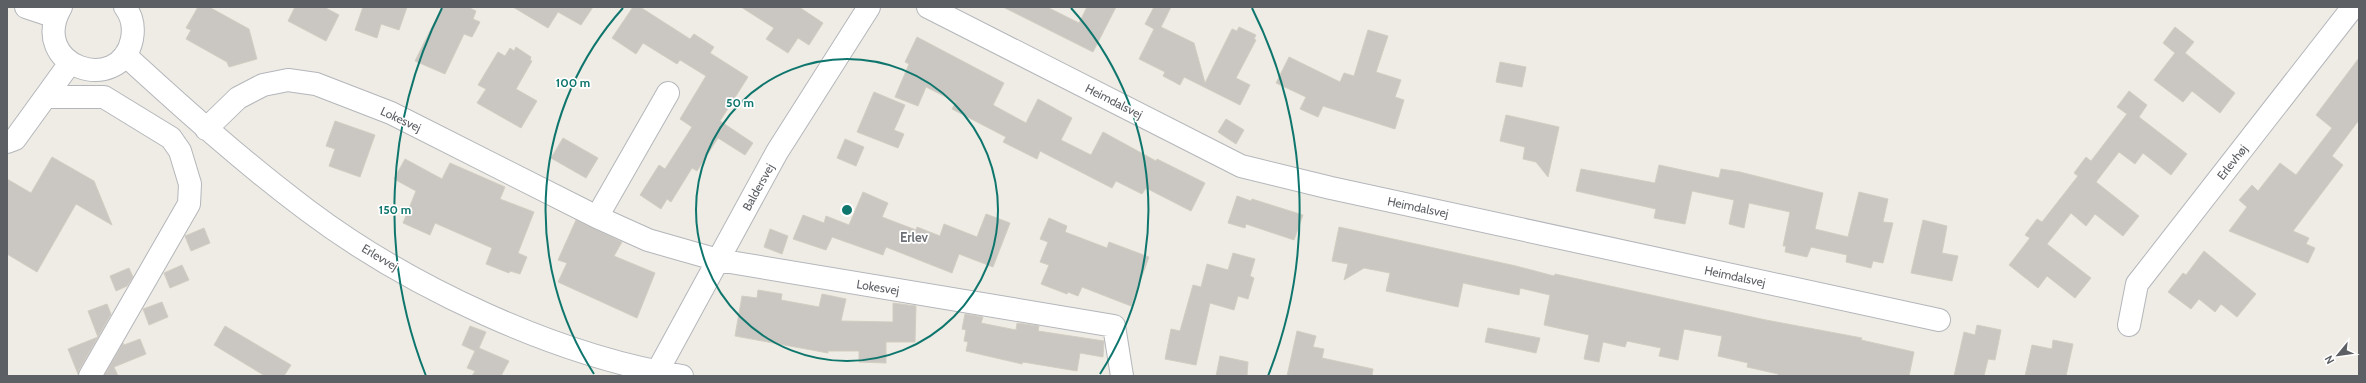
<svg xmlns="http://www.w3.org/2000/svg" width="2366" height="383" viewBox="0 0 2366 383" font-family="Cabin,sans-serif">
<rect width="100%" height="100%" fill="#eeece4"/>
<path fill="#cac6c1" stroke="#d3cec2" d="M 198,7 L 209,7 L 249,29 L 257,59 L 229,67 L 227,62 L 186,39 L 191,30 L 186,28 Z
M 295,7 L 324,7 L 339,15 L 326,41 L 288,21 Z
M 363,7 L 407,7 L 399,30 L 381,24 L 377,38 L 355,30 Z
M 442,7 L 468,7 L 476,11 L 473,19 L 480,22 L 472,37 L 464,34 L 445,74 L 415,61 Z
M 513,7 L 593,7 L 581,25 L 558,12 L 548,28 Z
M 633,7 L 640,7 L 690,39 L 694,34 L 714,47 L 710,53 L 748,77 L 720,121 L 753,143 L 745,155 L 718,138 L 697,171 L 692,168 L 671,202 L 667,199 L 661,209 L 640,195 L 659,165 L 665,169 L 692,127 L 680,119 L 706,76 L 680,60 L 677,64 L 643,43 L 636,54 L 612,38 Z
M 741,7 L 799,7 L 823,23 L 809,45 L 798,38 L 788,53 L 766,39 L 774,28 Z
M 1003,7 L 1047,7 L 1079,23 L 1087,7 L 1116,7 L 1093,52 Z
M 1154,7 L 1171,7 L 1161,27 L 1194,43 L 1205,83 L 1232,29 L 1237,31 L 1239,27 L 1256,35 L 1254,39 L 1256,40 L 1236,78 L 1250,85 L 1240,105 L 1184,77 L 1180,85 L 1163,76 L 1165,72 L 1139,59 L 1154,29 L 1145,24 Z
M 2175,27 L 2194,42 L 2185,53 L 2235,93 L 2220,113 L 2192,91 L 2183,102 L 2154,80 L 2175,53 L 2163,43 Z
M 1368,30 L 1388,36 L 1376,72 L 1401,80 L 1395,97 L 1404,100 L 1395,129 L 1323,106 L 1318,117 L 1300,109 L 1306,97 L 1276,83 L 1289,57 L 1340,82 L 1344,73 L 1354,76 Z
M 917,37 L 1004,83 L 993,105 L 1026,123 L 1038,99 L 1072,118 L 1061,140 L 1091,155 L 1103,132 L 1156,161 L 1157,159 L 1205,183 L 1191,211 L 1146,188 L 1142,194 L 1116,181 L 1112,188 L 1040,151 L 1037,159 L 1003,142 L 1006,137 L 952,109 L 956,102 L 926,87 L 918,106 L 895,97 L 909,64 L 905,62 Z
M 516,47 L 531,57 L 530,60 L 532,61 L 516,89 L 537,101 L 521,128 L 477,103 L 486,89 L 478,85 L 498,52 L 505,56 L 510,48 L 514,51 Z
M 2359,58 L 2359,120 L 2332,156 L 2343,165 L 2293,231 L 2309,238 L 2306,244 L 2315,248 L 2308,263 L 2229,231 L 2247,207 L 2239,200 L 2252,185 L 2258,191 L 2280,163 L 2296,175 L 2332,128 L 2316,115 Z
M 1500,62 L 1526,67 L 1522,87 L 1496,82 Z
M 2129,91 L 2147,105 L 2139,117 L 2187,154 L 2171,175 L 2143,153 L 2135,164 L 2119,152 L 2096,182 L 2139,216 L 2123,236 L 2095,214 L 2086,226 L 2071,213 L 2047,244 L 2091,278 L 2075,298 L 2047,276 L 2038,288 L 2009,265 L 2030,238 L 2025,235 L 2037,219 L 2042,222 L 2078,176 L 2074,173 L 2086,157 L 2091,161 L 2127,114 L 2117,107 Z
M 874,92 L 905,105 L 894,130 L 904,134 L 898,148 L 857,132 Z
M 1506,115 L 1559,127 L 1548,177 L 1536,162 L 1523,159 L 1525,147 L 1500,141 Z
M 1226,119 L 1244,130 L 1236,144 L 1218,132 Z
M 335,121 L 375,135 L 360,177 L 329,166 L 335,149 L 326,146 Z
M 563,138 L 598,158 L 586,178 L 551,158 Z
M 845,139 L 864,147 L 856,166 L 837,158 Z
M 52,157 L 94,181 L 112,225 L 76,204 L 37,272 L 7,254 L 7,179 L 31,193 Z
M 405,159 L 442,179 L 450,163 L 505,187 L 500,199 L 534,212 L 518,253 L 527,257 L 520,274 L 510,271 L 509,273 L 486,264 L 492,248 L 435,223 L 430,235 L 403,223 L 416,191 L 394,179 Z
M 1659,165 L 1719,178 L 1721,169 L 1740,172 L 1823,193 L 1815,229 L 1848,237 L 1859,192 L 1888,199 L 1883,222 L 1893,223 L 1883,263 L 1873,261 L 1871,268 L 1846,262 L 1847,255 L 1811,247 L 1807,257 L 1785,252 L 1786,246 L 1783,246 L 1790,212 L 1749,203 L 1744,228 L 1729,224 L 1734,200 L 1692,191 L 1685,224 L 1654,218 L 1656,209 L 1576,191 L 1581,169 L 1655,183 Z
M 863,192 L 888,203 L 882,217 L 916,230 L 917,227 L 940,236 L 944,224 L 977,237 L 986,214 L 1010,223 L 993,267 L 959,254 L 952,273 L 886,247 L 883,255 L 832,237 L 826,250 L 793,239 L 803,215 L 824,223 L 826,216 L 849,225 Z
M 1237,196 L 1251,201 L 1252,199 L 1303,215 L 1294,240 L 1246,224 L 1245,228 L 1228,223 Z
M 1049,218 L 1067,226 L 1065,232 L 1107,248 L 1109,242 L 1149,257 L 1131,306 L 1082,287 L 1078,296 L 1068,292 L 1067,294 L 1041,284 L 1049,265 L 1040,262 L 1048,242 L 1040,239 Z
M 576,220 L 622,242 L 614,256 L 655,273 L 637,318 L 558,282 L 567,263 L 558,260 Z
M 1923,220 L 1947,226 L 1942,253 L 1958,256 L 1952,281 L 1911,273 Z
M 1339,227 L 1516,266 L 1554,276 L 1555,274 L 1766,320 L 1862,338 L 1861,340 L 1914,352 L 1909,376 L 1778,376 L 1778,374 L 1747,367 L 1748,363 L 1718,356 L 1722,336 L 1684,329 L 1678,360 L 1659,356 L 1661,348 L 1627,341 L 1625,347 L 1603,342 L 1599,362 L 1584,359 L 1589,335 L 1544,325 L 1550,295 L 1520,288 L 1519,295 L 1463,283 L 1458,307 L 1386,291 L 1390,273 L 1364,268 L 1344,280 L 1348,264 L 1332,261 Z
M 204,228 L 210,243 L 191,251 L 185,236 Z
M 770,229 L 788,236 L 782,254 L 764,247 Z
M 2204,251 L 2256,294 L 2237,317 L 2221,304 L 2215,312 L 2199,299 L 2191,309 L 2168,292 L 2183,273 L 2186,275 Z
M 1233,253 L 1255,259 L 1250,276 L 1254,278 L 1248,299 L 1238,296 L 1234,310 L 1210,303 L 1196,365 L 1165,359 L 1171,329 L 1180,331 L 1193,285 L 1201,287 L 1207,264 L 1228,270 Z
M 182,265 L 189,280 L 170,288 L 164,273 Z
M 129,268 L 133,277 L 127,286 L 116,291 L 110,276 Z
M 758,290 L 782,294 L 781,300 L 819,307 L 822,294 L 846,299 L 841,321 L 893,322 L 893,303 L 916,306 L 915,342 L 886,342 L 886,363 L 859,362 L 859,351 L 828,351 L 828,353 L 735,336 L 742,296 L 757,298 Z
M 162,302 L 168,317 L 149,325 L 143,309 Z
M 107,304 L 111,314 L 98,337 L 88,311 Z
M 965,314 L 983,317 L 981,323 L 1016,330 L 1017,323 L 1039,326 L 1038,331 L 1104,341 L 1103,357 L 1080,353 L 1077,371 L 1023,362 L 1022,364 L 966,351 L 968,342 L 964,341 L 966,330 L 962,329 Z
M 1977,325 L 2001,330 L 1995,360 L 1988,359 L 1984,376 L 1954,376 L 1964,332 L 1975,335 Z
M 225,326 L 291,365 L 284,376 L 265,376 L 214,345 Z
M 470,326 L 486,332 L 479,348 L 509,361 L 501,376 L 472,376 L 475,371 L 467,368 L 475,351 L 462,345 Z
M 1488,328 L 1540,338 L 1536,353 L 1485,342 Z
M 1297,331 L 1316,336 L 1313,347 L 1324,349 L 1322,358 L 1373,369 L 1372,376 L 1287,376 Z
M 98,337 L 79,370 L 78,374 L 68,349 Z
M 140,339 L 146,354 L 114,367 L 118,376 L 104,376 L 123,343 L 124,345 Z
M 2053,340 L 2073,344 L 2066,376 L 2025,376 L 2032,345 L 2052,349 Z
M 1220,356 L 1248,362 L 1247,376 L 1216,376 Z"/>
<g fill="none" stroke-linecap="round" stroke-linejoin="round">
<g stroke="#b4b6bb" stroke-width="24">
<path id="minor" d="M 26,7 L 56,17
M 61,7 C 27,66 120,97 132,39 C 134,28 132,16 125,7
M 928,7 L 1241,166 L 1331,188 L 1939,320
M 125,55 C 184,109 243,162 307,210 C 408,286 556,356 682,376
M 46,97 L 104,97 L 171,138 L 180,151 L 190,184 L 189,204 L 90,376
M 206,129 L 238,98 L 263,85 L 288,80 L 316,84 L 391,113 L 597,217 L 648,240 L 718,260 L 1114,326 L 1122,376
M 7,142 L 15,139 L 70,63
M 597,217 L 668,93
M 2129,325 L 2137,284 L 2353,7
M 657,372 L 777,152 L 869,7"/>
</g>
<use href="#minor" stroke="#fff" stroke-width="22"/>
</g>
<g fill="none" stroke="#0f766e" stroke-width="2">
<circle cx="847" cy="210" r="151"/>
<path d="M594 374A302 302 0 0 1 623 8M1071 8A302 302 0 0 1 1100 374"/>
<path d="M426 376A452 452 0 0 1 442 8M1252 8A452 452 0 0 1 1268 376"/>
</g>
<g text-anchor="middle" dominant-baseline="central" stroke-width="3.5" stroke-linejoin="round" paint-order="stroke">
<g font-size="12" fill="#5c5f64" stroke="#fff">
<text transform="translate(1114 101) rotate(27)">Heimdalsvej</text>
<text transform="translate(401 119) rotate(25)">Lokesvej</text>
<text transform="translate(2232 162) rotate(-52)">Erlevhøj</text>
<text transform="translate(758 187) rotate(-61)">Baldersvej</text>
<text transform="translate(1418 207) rotate(12)">Heimdalsvej</text>
<text transform="translate(380 257) rotate(31)">Erlevvej</text>
<text transform="translate(1735 276) rotate(12)">Heimdalsvej</text>
<text transform="translate(878 287) rotate(9)">Lokesvej</text>
</g>
<g font-size="13" font-weight="bold" fill="#6d7176" stroke="#fff">
<text x="914" y="237">Erlev</text>
</g>
</g>
<circle cx="847" cy="210" r="6" fill="#0f766e" stroke="#fff" stroke-width="2"/>
<g font-size="12" text-anchor="middle" font-weight="bold" fill="#0f766e" stroke="#fff" stroke-width="3.5" stroke-linejoin="round" paint-order="stroke">
<text x="573" y="87">100 m</text>
<text x="740" y="107">50 m</text>
<text x="395" y="214">150 m</text>
</g>
<rect width="2366" height="383" fill="none" stroke="#5c5f64" stroke-width="16"/>
<g transform="translate(2338 355) rotate(241)" stroke="#ffffff" stroke-width="3" paint-order="stroke">
<path d="M0-3L7 15L0 10L-7 15Z" fill="#5c5f64"/>
<text y="-6" font-size="11" font-weight="bold" text-anchor="middle" fill="#5c5f64">N</text>
</g>
</svg>
